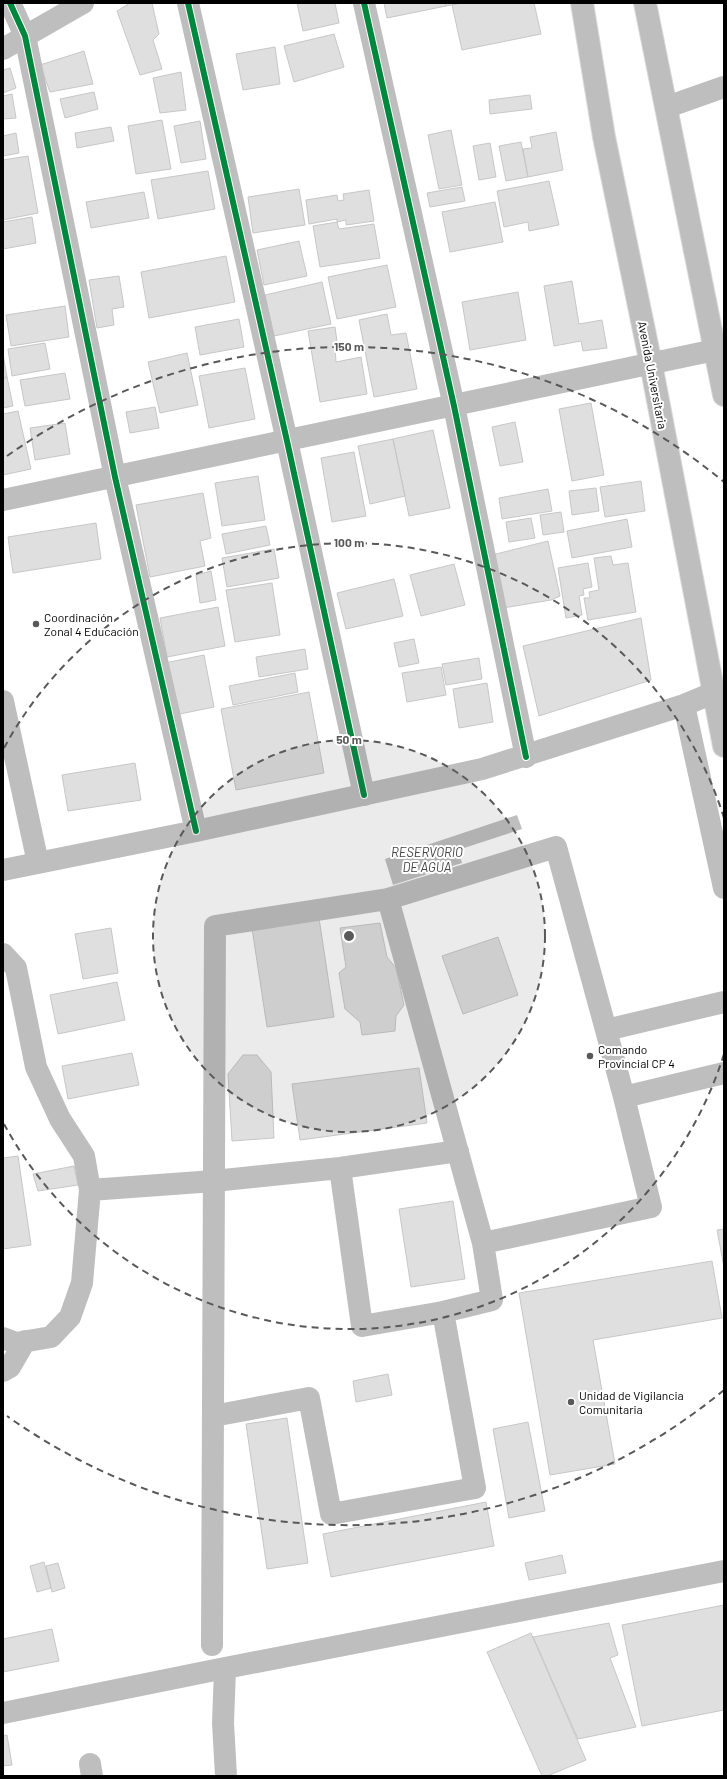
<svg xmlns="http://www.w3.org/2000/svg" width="727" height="1779" viewBox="0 0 727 1779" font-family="Barlow,sans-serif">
<rect width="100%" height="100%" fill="#fff"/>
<path fill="#bfbfbf" d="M 517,815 L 522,829 L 458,850 L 462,863 L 393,885 L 385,859 Z"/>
<path fill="#dfdfdf" stroke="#c7c7c7" d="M 130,3 L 152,3 L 159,34 L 153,40 L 162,69 L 140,75 L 117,11 Z
M 297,3 L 335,3 L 339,23 L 303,31 Z
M 384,3 L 445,3 L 446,6 L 387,18 Z
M 445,3 L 461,3 L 446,6 Z
M 461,3 L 534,3 L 541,34 L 462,50 L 452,5 Z
M 334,34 L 344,67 L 294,82 L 284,46 Z
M 275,47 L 280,84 L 243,90 L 236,54 Z
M 84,51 L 93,84 L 50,92 L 40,65 Z
M 10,68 L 16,88 L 3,93 L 3,70 Z
M 181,72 L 186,110 L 160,113 L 153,78 Z
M 94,92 L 98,109 L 65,118 L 60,99 Z
M 12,94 L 16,118 L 3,119 L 3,96 Z
M 530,95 L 532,109 L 490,114 L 489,100 Z
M 162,120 L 171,169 L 136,174 L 128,126 Z
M 200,121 L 206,159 L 181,163 L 174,126 Z
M 111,127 L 114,141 L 77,148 L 75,133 Z
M 451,130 L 462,185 L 439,189 L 428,135 Z
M 556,132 L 563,170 L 528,177 L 523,149 L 532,148 L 530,137 Z
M 16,133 L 19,153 L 3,156 L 3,136 Z
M 521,142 L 528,177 L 506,181 L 499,146 Z
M 490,143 L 496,177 L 479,180 L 473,146 Z
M 28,156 L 38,213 L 3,220 L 3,160 Z
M 208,171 L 215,209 L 158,219 L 151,180 Z
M 549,181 L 559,225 L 529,231 L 528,222 L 504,227 L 497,191 Z
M 462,187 L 465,201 L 430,207 L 427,193 Z
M 299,189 L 305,225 L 253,233 L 248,197 Z
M 369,190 L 374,221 L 346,225 L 346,220 L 337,222 L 337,219 L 309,224 L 306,200 L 337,195 L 338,201 L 344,200 L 343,194 Z
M 144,192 L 149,218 L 91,228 L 86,202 Z
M 495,202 L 503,242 L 450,252 L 442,212 Z
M 32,217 L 36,243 L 3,249 L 3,222 Z
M 337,222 L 339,229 L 374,224 L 380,258 L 320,267 L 313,226 Z
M 299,241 L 307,276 L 264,285 L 257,250 Z
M 226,256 L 235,302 L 149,318 L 141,272 Z
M 387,265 L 396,307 L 337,319 L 328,277 Z
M 119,276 L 124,307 L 112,309 L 114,325 L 97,328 L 89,280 Z
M 572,281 L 579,324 L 602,320 L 607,348 L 583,351 L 581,341 L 554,346 L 544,286 Z
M 322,282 L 331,324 L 274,336 L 265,295 Z
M 518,292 L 526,340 L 470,350 L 462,302 Z
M 65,306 L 69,337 L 11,346 L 6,315 Z
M 387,314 L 391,335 L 406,333 L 417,389 L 374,397 L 359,320 Z
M 239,319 L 244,347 L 200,355 L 195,327 Z
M 335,327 L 338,348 L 335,348 L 336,362 L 361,357 L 367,394 L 320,402 L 308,331 Z
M 45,343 L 50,369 L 12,376 L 8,349 Z
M 187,353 L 198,405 L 160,413 L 148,362 Z
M 3,354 L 7,377 L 3,378 Z
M 245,368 L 255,419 L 209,428 L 199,376 Z
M 65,373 L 70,399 L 25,406 L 20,380 Z
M 7,377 L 13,406 L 3,408 L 3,378 Z
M 591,403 L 604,475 L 572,481 L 559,409 Z
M 155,407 L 159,428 L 130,433 L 126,412 Z
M 18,411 L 31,469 L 3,475 L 3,414 Z
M 515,422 L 523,462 L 500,466 L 492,427 Z
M 65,423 L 70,454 L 35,460 L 30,428 Z
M 433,430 L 450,508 L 409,516 L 393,439 Z
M 393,439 L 405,496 L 370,504 L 358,446 Z
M 354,452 L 366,516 L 332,522 L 321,458 Z
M 258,476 L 265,520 L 222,526 L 215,483 Z
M 641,481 L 645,511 L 605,517 L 600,487 Z
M 596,488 L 599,511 L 572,515 L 569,491 Z
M 548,489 L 552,511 L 502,519 L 499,498 Z
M 203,493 L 211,538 L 200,541 L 205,566 L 150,577 L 136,505 Z
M 561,512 L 564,532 L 543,535 L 540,515 Z
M 531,518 L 535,538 L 509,542 L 506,522 Z
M 627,519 L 632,547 L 572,558 L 567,531 Z
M 96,523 L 101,559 L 13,573 L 8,537 Z
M 266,526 L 270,545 L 226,554 L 222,534 Z
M 548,541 L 560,596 L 551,600 L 503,608 L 492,555 Z
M 274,549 L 279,578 L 227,587 L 222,558 Z
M 611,556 L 613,565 L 628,563 L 636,612 L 588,620 L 584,598 L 590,598 L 589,592 L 599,590 L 594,558 Z
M 588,563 L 592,587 L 583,589 L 584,595 L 579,596 L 582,615 L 566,618 L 558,568 Z
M 454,564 L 465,605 L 421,616 L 410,575 Z
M 211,571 L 216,600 L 200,603 L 196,575 Z
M 394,579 L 403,616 L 346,629 L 337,593 Z
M 272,583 L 280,635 L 235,642 L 226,590 Z
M 218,607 L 225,646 L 167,657 L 160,618 Z
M 641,618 L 651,680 L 539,716 L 523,646 Z
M 414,639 L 419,663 L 399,667 L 394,643 Z
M 305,649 L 308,669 L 259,677 L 256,657 Z
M 204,655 L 214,707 L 175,715 L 165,663 Z
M 479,658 L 482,679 L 446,685 L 442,664 Z
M 441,667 L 446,695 L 407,702 L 402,673 Z
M 295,673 L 298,692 L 233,705 L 229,686 Z
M 487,683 L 493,722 L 459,728 L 453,689 Z
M 309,692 L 324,773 L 236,790 L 221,709 Z
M 135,763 L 141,800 L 68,811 L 62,775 Z
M 317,905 L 334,1017 L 267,1027 L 250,915 Z
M 380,923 L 387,957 L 396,968 L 404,1005 L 396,1016 L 395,1031 L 362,1035 L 360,1022 L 345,1009 L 339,973 L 346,967 L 340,928 Z
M 111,928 L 118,973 L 83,979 L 75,934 Z
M 498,937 L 518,995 L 463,1014 L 442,956 Z
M 117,982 L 125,1020 L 58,1034 L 50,995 Z
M 132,1053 L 139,1085 L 68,1099 L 62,1066 Z
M 243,1055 L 257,1055 L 271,1072 L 274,1138 L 232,1141 L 228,1074 Z
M 419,1068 L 427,1123 L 300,1140 L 292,1084 Z
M 18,1156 L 31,1245 L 3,1249 L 3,1158 Z
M 74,1166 L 78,1185 L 38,1191 L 33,1174 Z
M 453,1201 L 465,1279 L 411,1287 L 399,1209 Z
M 724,1229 L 724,1267 L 717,1230 Z
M 712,1261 L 722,1318 L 593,1340 L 615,1464 L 550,1475 L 519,1293 Z
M 388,1374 L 392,1395 L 356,1402 L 353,1381 Z
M 287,1418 L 308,1563 L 267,1569 L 246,1424 Z
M 528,1422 L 545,1511 L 509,1518 L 493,1429 Z
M 486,1502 L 494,1546 L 331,1577 L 323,1534 Z
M 562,1555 L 566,1573 L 529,1580 L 525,1563 Z
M 44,1562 L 51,1588 L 37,1592 L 30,1566 Z
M 58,1563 L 65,1588 L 52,1592 L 46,1566 Z
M 724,1605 L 724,1710 L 642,1726 L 622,1625 Z
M 609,1623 L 618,1655 L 610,1658 L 636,1727 L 578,1739 L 533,1637 Z
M 52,1629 L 59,1661 L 3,1672 L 3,1639 Z
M 531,1633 L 586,1760 L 547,1776 L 542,1776 L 487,1652 Z
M 7,1735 L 12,1765 L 3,1766 L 3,1736 Z"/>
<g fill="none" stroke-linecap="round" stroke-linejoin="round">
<g stroke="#dbdbdb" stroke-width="24">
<path id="major" d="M 582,3 L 604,137 L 651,364 L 724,746
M 645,3 L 724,395"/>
</g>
<path stroke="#bebebe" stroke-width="22" d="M 10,3 L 25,36 L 115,477 L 196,831
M 188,3 L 287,441 L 364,795
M 364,3 L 454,406 L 526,757
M 3,49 L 83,3
M 667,107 L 724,87
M 3,500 L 715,350
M 3,701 L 38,863
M 684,705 L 724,888
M 3,870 L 196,831 L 482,769 L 684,705 L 713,693
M 388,899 L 483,1243 L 651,1207 L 624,1097 L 724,1073
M 3,954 L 16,968 L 36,1067 L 60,1119 L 84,1156 L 90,1190 L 82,1283 L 70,1317 L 51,1337 L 16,1343 L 3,1338
M 606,1030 L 624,1097
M 340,1168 L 362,1326 L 443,1312
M 214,1187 L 214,1181 L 340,1168 L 458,1151
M 90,1190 L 214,1181
M 3,1371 L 10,1367 L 25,1341
M 213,1416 L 309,1398 L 331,1514 L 475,1488 L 443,1312 L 492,1300 L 483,1243
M 212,1645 L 215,926 L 388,899 L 556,847 L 606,1030 L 724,1002
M 225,1669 L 223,1723 L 226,1776
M 3,1713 L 210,1671 L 724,1571
M 90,1764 L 92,1776"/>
<use href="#major" stroke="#bebebe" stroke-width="22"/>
<g stroke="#fff" stroke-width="8">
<path id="cycleway" d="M 10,3 L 25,36 L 115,477 L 196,831
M 188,3 L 287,441 L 364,795
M 364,3 L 454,406 L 526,757"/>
</g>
<use href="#cycleway" stroke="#00873e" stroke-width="6"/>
</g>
<circle cx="349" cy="936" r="196" fill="#595959" fill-opacity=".12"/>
<g fill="none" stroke="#595959" stroke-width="2" stroke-dasharray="7 5">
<circle cx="349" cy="936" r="196"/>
<path d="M724 1054A393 393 0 0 1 4 1124M4 748A393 393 0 0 1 724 818"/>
<path d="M724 1390A589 589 0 0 1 7 1416M7 456A589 589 0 0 1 724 482"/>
</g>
<g fill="#595959" stroke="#fff" stroke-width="1.5">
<circle cx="36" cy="624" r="4"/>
<circle cx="590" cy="1056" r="4"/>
<circle cx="571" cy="1402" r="4"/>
</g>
<g text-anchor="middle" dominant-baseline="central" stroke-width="4" stroke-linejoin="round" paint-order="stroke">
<g font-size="12" fill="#000" stroke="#fff">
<text transform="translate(653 375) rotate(79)">Avenida Universitaria</text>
</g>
<g font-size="12" fill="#000" stroke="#fff" text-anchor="start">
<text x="44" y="617">Coordinación<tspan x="44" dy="14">Zonal 4 Educación</tspan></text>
<text x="598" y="1049">Comando<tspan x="598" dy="14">Provincial CP 4</tspan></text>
<text x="579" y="1395">Unidad de Vigilancia<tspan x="579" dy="14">Comunitaria</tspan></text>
</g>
<g font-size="13" font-style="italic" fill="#444" stroke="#fff">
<text x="427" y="852">RESERVORIO<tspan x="427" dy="15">DE AGUA</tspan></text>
</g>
</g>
<circle cx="349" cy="936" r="6" fill="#595959" stroke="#fff" stroke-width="2"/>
<g font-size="12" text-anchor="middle" font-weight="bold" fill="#595959" stroke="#fff" stroke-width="4" stroke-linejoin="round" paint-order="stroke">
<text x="349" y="351">150 m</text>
<text x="349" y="547">100 m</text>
<text x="349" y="744">50 m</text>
</g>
<rect width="727" height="1779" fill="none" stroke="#000000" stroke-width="8"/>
</svg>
